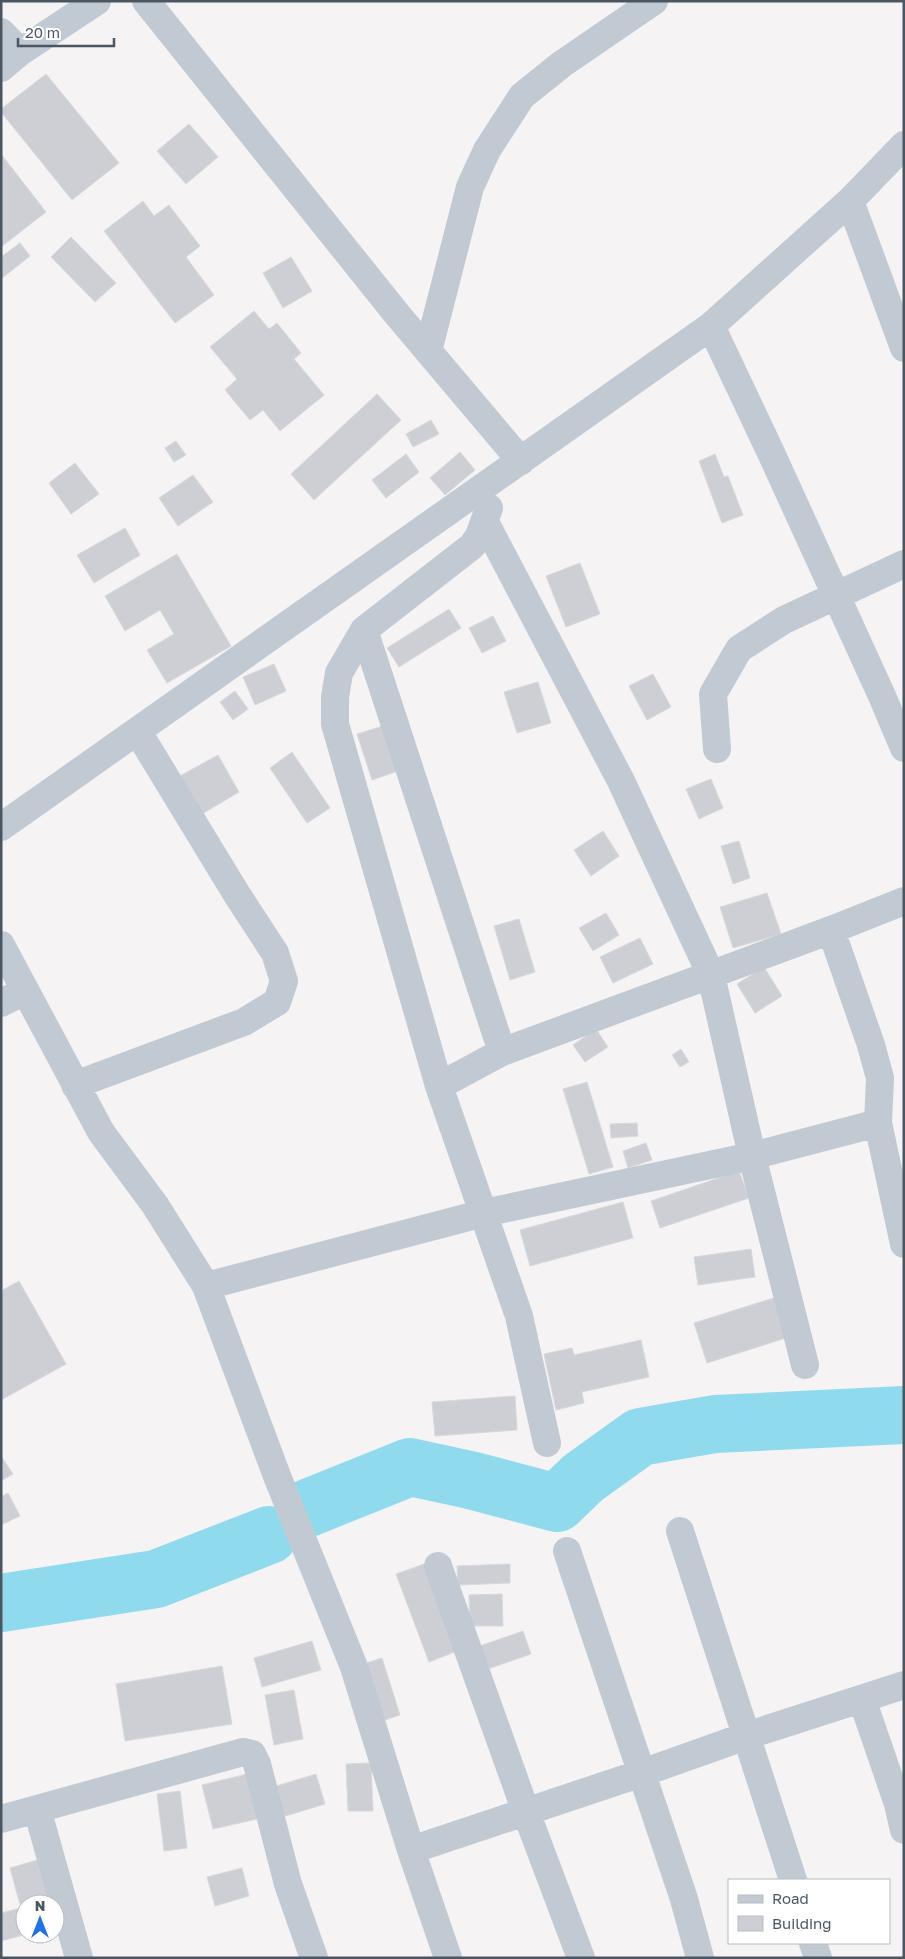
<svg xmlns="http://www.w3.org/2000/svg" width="905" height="1959" viewBox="0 0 905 1959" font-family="'Golos Text',sans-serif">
<rect width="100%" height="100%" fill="#f5f3f3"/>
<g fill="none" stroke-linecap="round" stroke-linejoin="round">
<path stroke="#90daee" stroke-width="58" d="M 308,1508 L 410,1467 L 470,1480 L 557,1503 L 583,1478 L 640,1437 L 715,1424 L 904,1415
M 1,1603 L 156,1579 L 269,1535"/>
</g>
<path fill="#cdcfd5" stroke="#d7d9de" d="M 46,74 L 119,163 L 72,200 L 1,112 L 1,109 Z
M 189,124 L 218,157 L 186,184 L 157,151 Z
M 1,154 L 46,212 L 1,247 Z
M 143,201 L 154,216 L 169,205 L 200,246 L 186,257 L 214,295 L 175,323 L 104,231 Z
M 71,237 L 116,283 L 95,302 L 51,257 Z
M 20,243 L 30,256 L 1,279 L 1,257 Z
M 291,257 L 312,291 L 283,308 L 263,273 Z
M 254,311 L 269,329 L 277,323 L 301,353 L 294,359 L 324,395 L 280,431 L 263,410 L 250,420 L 225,390 L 237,379 L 210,347 Z
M 377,394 L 401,420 L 314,500 L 291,474 Z
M 431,420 L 439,434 L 413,447 L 406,434 Z
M 176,441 L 186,455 L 174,462 L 165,448 Z
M 460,452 L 475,470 L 445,495 L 430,478 Z
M 406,454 L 419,472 L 386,498 L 372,480 Z
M 715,454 L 724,477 L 728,476 L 743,515 L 722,523 L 699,461 Z
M 75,463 L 99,494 L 71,514 L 49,483 Z
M 193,475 L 213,502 L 178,526 L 159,498 Z
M 125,528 L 140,555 L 94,583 L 77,555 Z
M 177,554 L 231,646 L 167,683 L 147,650 L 174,634 L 160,610 L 125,631 L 105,596 Z
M 580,563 L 600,614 L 566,627 L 546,576 Z
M 449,609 L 461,628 L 399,667 L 387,648 Z
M 493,616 L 506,641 L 482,653 L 469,628 Z
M 274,664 L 286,691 L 255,705 L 243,677 Z
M 653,674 L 671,707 L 647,720 L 629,686 Z
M 538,682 L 551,723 L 517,733 L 504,692 Z
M 235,691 L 248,709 L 233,720 L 220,702 Z
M 383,726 L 398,771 L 372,780 L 357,734 Z
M 292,752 L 330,808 L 307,823 L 270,768 Z
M 218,755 L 239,792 L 202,814 L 180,776 Z
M 711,779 L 723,808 L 699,819 L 686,789 Z
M 603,831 L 619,856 L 591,876 L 574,850 Z
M 739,841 L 750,878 L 733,884 L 721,846 Z
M 767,893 L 781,934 L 733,948 L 720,907 Z
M 606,913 L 619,935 L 593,951 L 579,928 Z
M 519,919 L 535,972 L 510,980 L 494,926 Z
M 640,938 L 653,964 L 613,983 L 600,957 Z
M 764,967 L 782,996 L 755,1013 L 737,984 Z
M 596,1029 L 608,1047 L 585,1062 L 573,1045 Z
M 681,1049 L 689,1062 L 680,1067 L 672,1055 Z
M 587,1082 L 613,1167 L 589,1174 L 563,1089 Z
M 637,1123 L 638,1136 L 611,1138 L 610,1124 Z
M 646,1143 L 652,1160 L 628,1168 L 623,1151 Z
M 739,1171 L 749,1198 L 660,1228 L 651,1201 Z
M 623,1202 L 633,1238 L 530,1266 L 520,1230 Z
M 751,1249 L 755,1277 L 698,1285 L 694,1257 Z
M 19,1281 L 66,1364 L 1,1400 L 1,1291 Z
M 777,1297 L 789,1337 L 707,1363 L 694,1323 Z
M 641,1340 L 649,1377 L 582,1392 L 584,1403 L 556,1410 L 544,1354 L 572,1348 L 574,1355 Z
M 515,1396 L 517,1430 L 435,1436 L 432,1402 Z
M 1,1456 L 13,1474 L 1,1481 Z
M 8,1493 L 20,1516 L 1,1525 L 1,1497 Z
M 424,1564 L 457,1651 L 429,1662 L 396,1574 Z
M 510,1564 L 510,1583 L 458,1585 L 457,1566 Z
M 502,1594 L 503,1626 L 470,1626 L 469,1595 Z
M 523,1631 L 531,1654 L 485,1670 L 477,1647 Z
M 312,1641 L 321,1670 L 262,1687 L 254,1658 Z
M 382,1658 L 400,1715 L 382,1721 L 363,1664 Z
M 222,1666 L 232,1724 L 125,1741 L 116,1684 Z
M 294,1690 L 303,1739 L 274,1745 L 265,1695 Z
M 371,1763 L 373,1811 L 348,1811 L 346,1764 Z
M 255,1772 L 266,1817 L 213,1829 L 202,1785 Z
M 316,1774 L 325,1804 L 282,1817 L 273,1787 Z
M 180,1791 L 187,1848 L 164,1851 L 157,1794 Z
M 44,1858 L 62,1924 L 55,1926 L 55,1904 L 25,1904 L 25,1934 L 27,1934 L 1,1941 L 1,1913 L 21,1908 L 10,1868 Z
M 242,1868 L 249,1896 L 215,1906 L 207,1877 Z"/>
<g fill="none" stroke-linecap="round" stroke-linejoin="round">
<path stroke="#c1cad2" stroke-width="28" d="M 146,1 L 396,313 L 521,461
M 1,32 L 20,52
M 1,68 L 20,52 L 97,1
M 850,201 L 904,348
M 711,326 L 772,455 L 882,696 L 904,748
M 428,351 L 470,187 L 487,150 L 522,96 L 562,64 L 654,1
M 485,522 L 621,781 L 711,975 L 752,1156 L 805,1365
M 364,630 L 502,1052
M 717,749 L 713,694 L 739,649 L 784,620 L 904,564
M 1,827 L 711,326 L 850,201 L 904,145
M 831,930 L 871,1045 L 880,1078 L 878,1123 L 904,1244
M 1,945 L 101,1132 L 155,1205 L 206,1286 L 277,1476 L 354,1667 L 411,1850 L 448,1958
M 1,1003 L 25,991
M 75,1085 L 244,1022 L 277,1002 L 284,981 L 275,953 L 236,893 L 138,732
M 439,1086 L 335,724 L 335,697 L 339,673 L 364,630 L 472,546 L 479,536 L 489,508
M 206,1286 L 484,1213 L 752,1156 L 878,1123
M 547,1443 L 519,1316 L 439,1086 L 502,1052 L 831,930 L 904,901
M 680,1531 L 793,1880
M 567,1551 L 684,1899 L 700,1958
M 438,1566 L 526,1812 L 581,1958
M 862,1699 L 898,1804 L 904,1830
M 37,1809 L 79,1958
M 1,1819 L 243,1752 L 252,1754 L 257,1764 L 288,1884 L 314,1958
M 411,1850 L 642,1773 L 746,1736 L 904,1685
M 813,1943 L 818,1958"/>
</g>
<rect width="905" height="1959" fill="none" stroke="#4a5661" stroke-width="5"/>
<rect x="728" y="1879" width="162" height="65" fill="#ffffff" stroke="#b7bbc0"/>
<rect x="738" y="1895" width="25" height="8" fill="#c1cad2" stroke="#b7bbc0"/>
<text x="772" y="1904" font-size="15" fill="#4a5661">Road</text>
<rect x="738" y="1916" width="25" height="15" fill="#cdcfd5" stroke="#b7bbc0"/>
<text x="772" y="1929" font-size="15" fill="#4a5661">Building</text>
<g transform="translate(40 1919)"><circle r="24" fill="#ffffff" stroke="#b7bbc0"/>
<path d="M0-4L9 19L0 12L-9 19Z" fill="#1a73e8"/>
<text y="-8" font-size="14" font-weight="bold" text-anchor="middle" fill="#4a5661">N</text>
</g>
<path d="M18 38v8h96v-8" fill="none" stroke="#4a5661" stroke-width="2.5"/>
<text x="25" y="38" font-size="15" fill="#4a5661" stroke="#ffffff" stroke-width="4" paint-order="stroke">20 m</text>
</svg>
